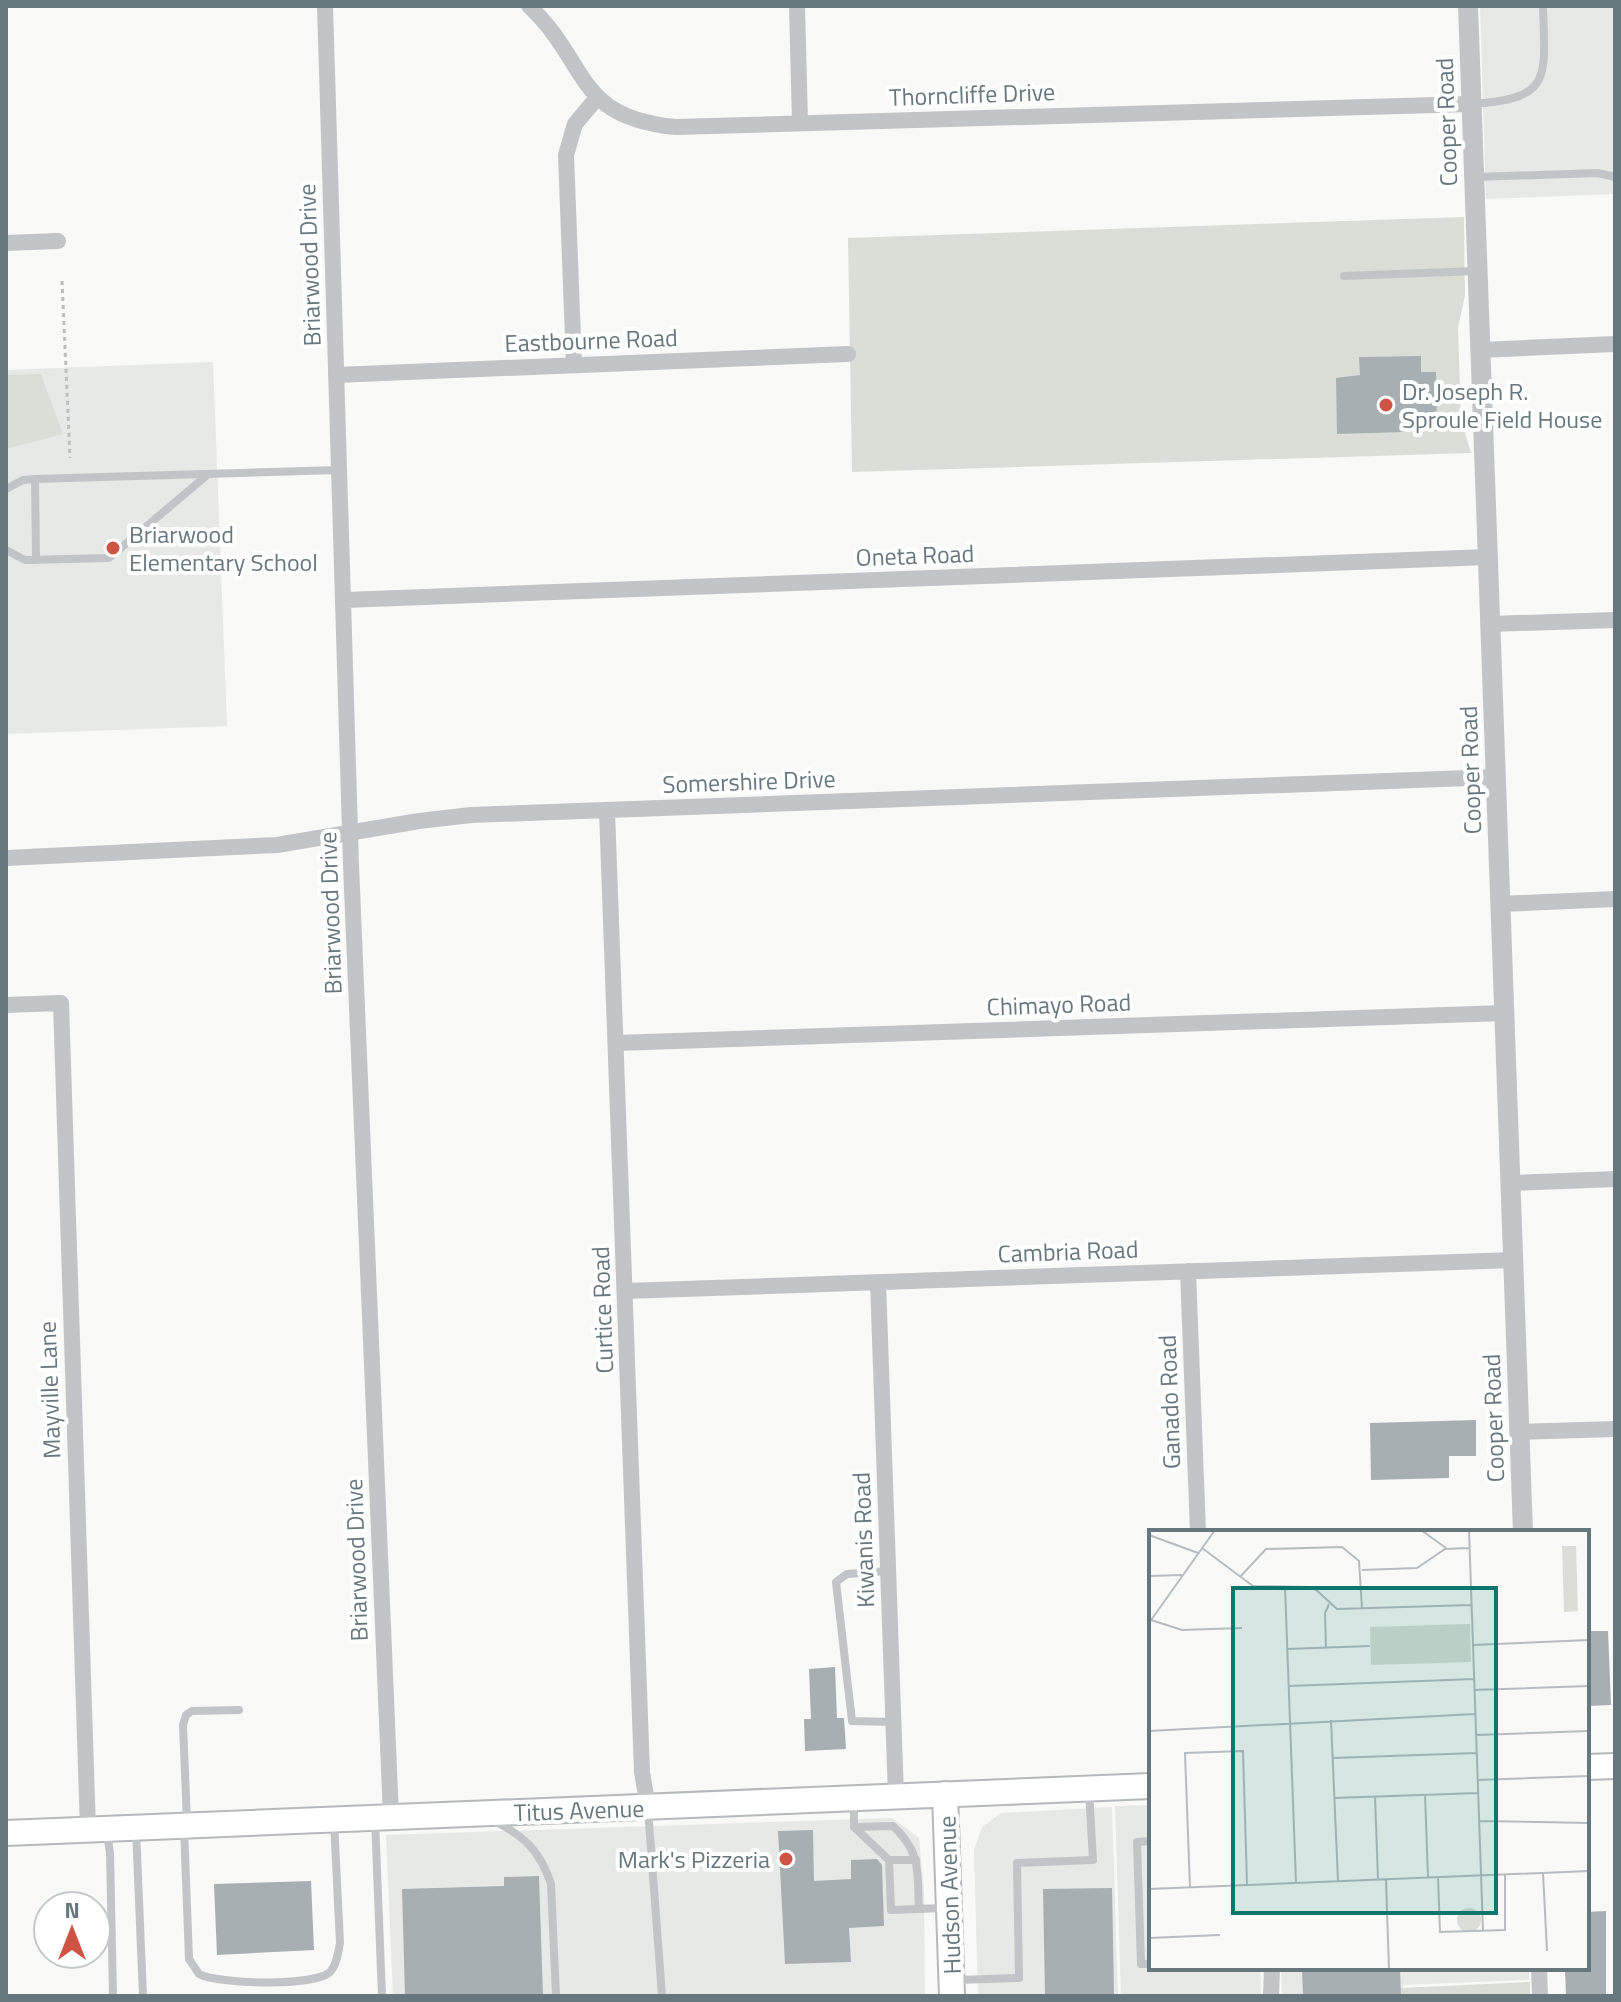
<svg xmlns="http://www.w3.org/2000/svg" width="1621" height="2002" viewBox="0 0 1621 2002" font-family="'Titillium Web',sans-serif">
<rect width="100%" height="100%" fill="#f9f9f7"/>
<path fill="#e7e9e7" d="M 1480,6 L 1615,6 L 1615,194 L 1486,199 Z
M 213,362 L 227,726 L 6,734 L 6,370 Z
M 1151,1805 L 1151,1968 L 1260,1968 L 1261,1996 L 1121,1996 L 1115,1806 Z
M 1112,1807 L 1118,1996 L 978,1996 L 974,1850 L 982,1827 L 1001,1813 Z
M 892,1818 L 919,1838 L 924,1891 L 925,1996 L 393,1996 L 386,1835 Z
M 1281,1968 L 1529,1968 L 1529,1980 L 1403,1985 L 1401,1996 L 1282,1996 Z"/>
<path fill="#daded7" d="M 1464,217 L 1465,295 L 1458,328 L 1461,419 L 1471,453 L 852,472 L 848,238 Z
M 41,374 L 63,434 L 6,449 L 6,375 Z
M 1530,1982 L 1530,1994 L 1527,1996 L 1401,1996 L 1400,1988 Z"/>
<path fill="#a7afb3" d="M 1421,356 L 1421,372 L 1436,372 L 1437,431 L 1337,434 L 1336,378 L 1360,375 L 1359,357 Z
M 1476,1420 L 1476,1456 L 1449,1456 L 1449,1478 L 1371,1480 L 1370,1423 Z
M 1587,1631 L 1608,1631 L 1611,1705 L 1587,1706 Z
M 835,1667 L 837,1718 L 844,1718 L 846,1749 L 805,1751 L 804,1719 L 811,1719 L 809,1669 Z
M 813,1830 L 814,1881 L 851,1879 L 851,1860 L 877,1859 L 882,1865 L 884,1926 L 849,1928 L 851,1962 L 785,1964 L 778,1831 Z
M 539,1876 L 543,1996 L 405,1996 L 402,1889 L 504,1886 L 504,1877 Z
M 311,1881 L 314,1950 L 217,1955 L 214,1884 Z
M 1112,1888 L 1114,1994 L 1045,1996 L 1043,1889 Z
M 1606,1911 L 1606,1996 L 1566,1996 L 1565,1968 L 1587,1968 L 1587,1912 Z
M 1302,1968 L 1400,1968 L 1401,1996 L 1303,1996 Z"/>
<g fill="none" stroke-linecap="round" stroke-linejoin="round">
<g stroke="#b4b9bc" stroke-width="28">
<path id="secondary" d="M 1587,1767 L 1615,1766
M 945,1794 L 952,1996
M 6,1833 L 1151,1786"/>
</g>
<path stroke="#bbbec0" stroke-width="3" stroke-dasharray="4 4" stroke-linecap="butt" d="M 62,281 L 70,458"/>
<path stroke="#c1c5c8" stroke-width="8" d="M 1471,104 C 1553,99 1545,78 1543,6
M 1475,177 L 1598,173 L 1615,177
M 1344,276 L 1476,271
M 35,479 L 36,560
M 6,489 L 23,480 L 35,479 L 339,470
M 6,550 L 25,560 L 109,558 L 206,476
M 887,1571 L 847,1574 L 836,1582 L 852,1721 L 893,1722
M 854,1800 L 854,1827 L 889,1860 L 891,1910 L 944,1908
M 648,1809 L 662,1996
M 375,1819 L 382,1996
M 492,1820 C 523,1835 540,1850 551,1884 L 556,1996
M 187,1821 L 183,1725 L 186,1715 L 192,1711 L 239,1710
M 184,1827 L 189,1959 L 199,1974 C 217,1984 314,1987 330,1972 C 337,1965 338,1952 340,1943 L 334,1821
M 854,1827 L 893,1826 C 922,1853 917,1872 919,1909
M 136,1829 L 143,1996
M 107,1833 L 110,1853 L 113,1996
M 1151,1841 L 1137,1842 L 1141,1964 L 1151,1964
M 889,1860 L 916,1860
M 956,1980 L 1019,1978 L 1017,1863 L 1093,1860 L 1089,1791"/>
<path stroke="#c1c5c8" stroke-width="16" d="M 325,6 L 351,865 L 391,1817
M 529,6 C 590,63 573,117 676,127 L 1471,104
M 797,6 L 800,123
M 6,243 L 58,241
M 1480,350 L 1615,344
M 574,365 L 566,155 L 575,124 L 596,99
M 336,375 L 848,354
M 345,600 L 1488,557
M 1490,624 L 1615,620
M 607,811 L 642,1772 L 648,1807
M 6,858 L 277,845 L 419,821 L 471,815 L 1496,777
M 1500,904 L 1615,899
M 6,1005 L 61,1003 L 88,1830
M 616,1043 L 1504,1013
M 1510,1183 L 1615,1179
M 1188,1271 L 1198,1532
M 878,1282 L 896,1796
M 625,1291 L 1513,1260
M 1519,1432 L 1615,1429
M 1539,1968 L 1540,1996
M 1271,1996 L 1272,1968"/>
<path stroke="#c1c5c8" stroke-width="20" d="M 1468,6 L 1523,1532"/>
<use href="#secondary" stroke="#fff" stroke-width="24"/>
</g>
<g fill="#ce5343" stroke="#fff" stroke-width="3">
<circle cx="1386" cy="405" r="8"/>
<circle cx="113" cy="548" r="8"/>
<circle cx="786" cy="1859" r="8"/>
</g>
<g text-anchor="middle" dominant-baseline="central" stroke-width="8" stroke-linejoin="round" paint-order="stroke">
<g font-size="24" fill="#67777e" stroke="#fff">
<text transform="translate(972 94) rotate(-2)">Thorncliffe Drive</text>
<text transform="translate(1446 122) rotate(-92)">Cooper Road</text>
<text transform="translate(309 265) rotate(-92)">Briarwood Drive</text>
<text transform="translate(591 340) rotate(-2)">Eastbourne Road</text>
<text transform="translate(915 555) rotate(-2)">Oneta Road</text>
<text transform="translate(1470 770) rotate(-92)">Cooper Road</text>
<text transform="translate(749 781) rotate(-2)">Somershire Drive</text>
<text transform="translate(330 913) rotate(-92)">Briarwood Drive</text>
<text transform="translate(1059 1004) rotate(-2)">Chimayo Road</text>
<text transform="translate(1068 1251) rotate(-2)">Cambria Road</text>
<text transform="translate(602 1310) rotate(-92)">Curtice Road</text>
<text transform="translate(49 1390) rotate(-92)">Mayville Lane</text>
<text transform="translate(1169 1402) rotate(-92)">Ganado Road</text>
<text transform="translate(1493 1418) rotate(-92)">Cooper Road</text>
<text transform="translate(863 1540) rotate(-92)">Kiwanis Road</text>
<text transform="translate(356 1560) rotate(-92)">Briarwood Drive</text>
<text transform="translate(579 1810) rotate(-2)">Titus Avenue</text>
<text transform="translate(949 1895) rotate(-92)">Hudson Avenue</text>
</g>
<g font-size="24" fill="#67777e" stroke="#fff" text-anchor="start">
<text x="1402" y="391">Dr. Joseph R.<tspan x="1402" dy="28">Sproule Field House</tspan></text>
<text x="129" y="534">Briarwood<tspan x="129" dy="28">Elementary School</tspan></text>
<text x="770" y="1859" text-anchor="end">Mark's Pizzeria</text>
</g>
</g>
<g transform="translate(1149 1530)">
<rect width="440" height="440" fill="#f9f9f7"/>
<path d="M 413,16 L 427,16 L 429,81 L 415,82 ZM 321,94 L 322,132 L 222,135 L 221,97 ZM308 390a12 12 0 1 1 24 0a12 12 0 1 1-24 0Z" fill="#daded7"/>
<path fill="none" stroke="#b6bdc0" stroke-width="2" d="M 272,0 L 297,18M 320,0 L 334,401M 0,5 L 49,23M 53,18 L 104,56 L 164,57 L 188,79 L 322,75M 213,40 L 268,38 L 296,19 L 320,18M 0,46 L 33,45M 91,47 L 117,19 L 193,17 L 210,31 L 213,78M 136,57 L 147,353M 2,90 L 33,100 L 93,98M 0,93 L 66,0M 324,115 L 440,110M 177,118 L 176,83 L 180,74M 138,119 L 221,116M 140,156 L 325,149M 325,160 L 440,156M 182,190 L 189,351M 0,201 L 326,184M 327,205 L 440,201M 184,228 L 328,223M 329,250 L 440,246M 276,264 L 279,348M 226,266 L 229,350M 185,268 L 329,263M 330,291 L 440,293M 394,343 L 398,421M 289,347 L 291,402 L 356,400 L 356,344M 237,349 L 240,440M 41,358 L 36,223 L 94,221 L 98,354M 0,359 L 440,341M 0,408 L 71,405"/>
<path fill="#0f766e" fill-opacity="0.15" stroke="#0f766e" stroke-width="4" d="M 84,58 L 347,58 L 347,383 L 84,383 Z"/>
<rect width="440" height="440" fill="none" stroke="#67777e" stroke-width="4"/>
</g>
<rect width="1621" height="2002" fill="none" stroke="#67777e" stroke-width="16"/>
<g transform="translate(72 1930)"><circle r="38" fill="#ffffff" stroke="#c2c9cb" stroke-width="2"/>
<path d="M0-6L14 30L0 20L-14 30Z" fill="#ce5343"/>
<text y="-12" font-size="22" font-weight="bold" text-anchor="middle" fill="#67777e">N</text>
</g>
</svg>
